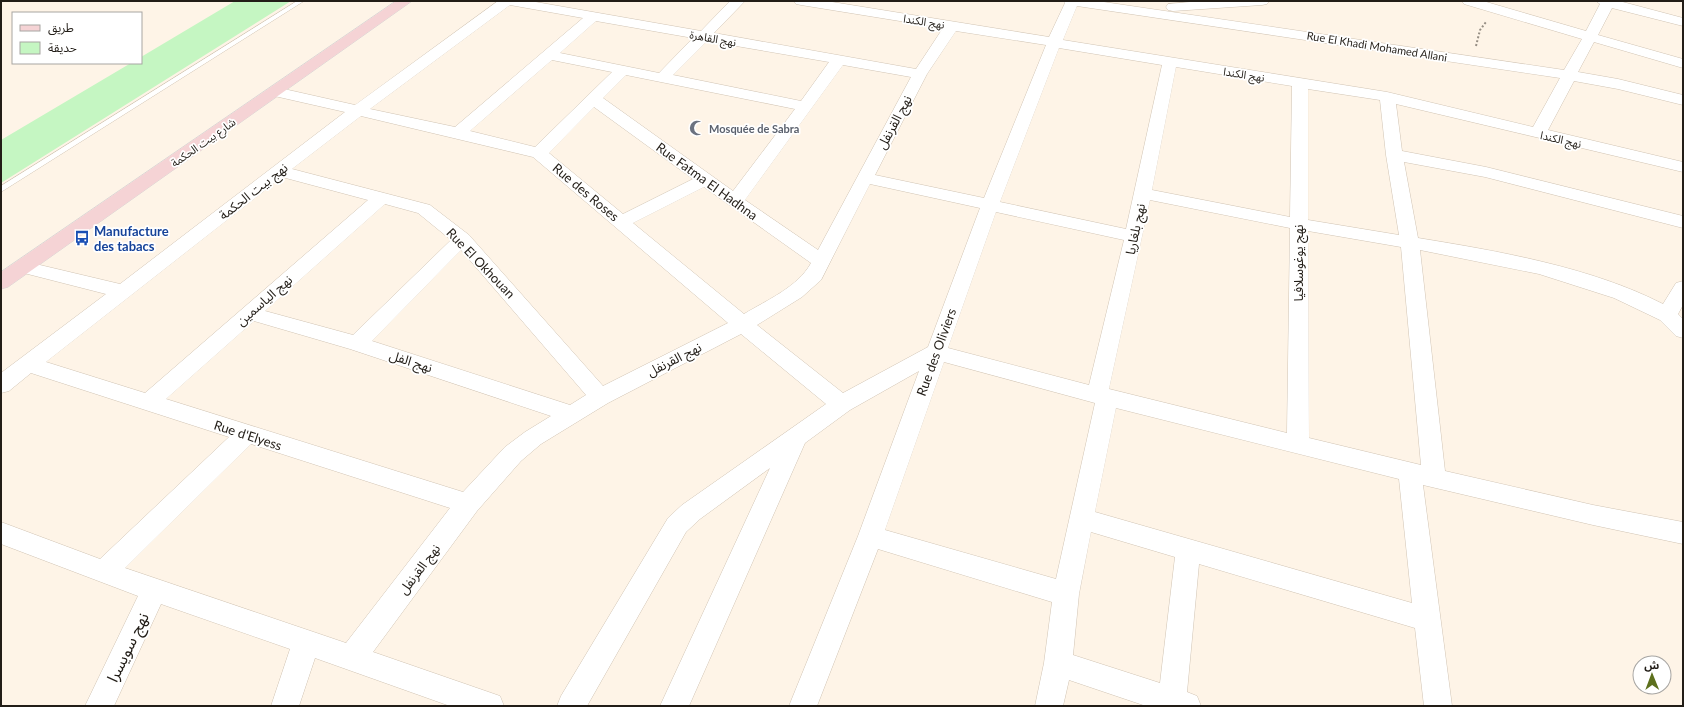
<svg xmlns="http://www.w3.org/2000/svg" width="1684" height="707" viewBox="0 0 1684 707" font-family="Lato,'Noto Sans Arabic',sans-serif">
<rect width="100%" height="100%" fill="#fef4e7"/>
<path fill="#c5f6c2" d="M 235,1 L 291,1 L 1,183 L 1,140 L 131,63 L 141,63 L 141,57 Z"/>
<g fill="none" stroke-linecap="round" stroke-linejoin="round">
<g stroke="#d1c4b4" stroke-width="1">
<path id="service" d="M 297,1 L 304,1 L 1,192 L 1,186 Z"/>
</g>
<g stroke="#d1c4b4" stroke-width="1">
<path id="minor" d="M 498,1 L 530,1 L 701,31 L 730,1 L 745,1 L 714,33 L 916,69 L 943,28 L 801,5 L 796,4 L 794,1 L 826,1 L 1049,37 L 1065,3 L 1063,1 L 1097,1 L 1564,70 L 1582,39 L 1464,4 L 1462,1 L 1483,1 L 1586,31 L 1600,4 L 1596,1 L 1619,1 L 1683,18 L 1683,26 L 1612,8 L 1598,35 L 1683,59 L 1683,68 L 1594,42 L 1578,72 L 1618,79 L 1683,95 L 1683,105 L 1618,89 L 1574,81 L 1548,130 L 1683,162 L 1683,172 L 1396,104 L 1402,151 L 1486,167 L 1683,216 L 1683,228 L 1485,177 L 1404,162 L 1418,238 C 1498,251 1591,267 1663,304 L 1676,283 L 1683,281 L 1683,305 L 1678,314 L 1683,319 L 1683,338 L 1676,336 L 1660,320 L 1614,298 L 1539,274 L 1420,250 L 1445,471 L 1593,505 L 1683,522 L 1683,544 L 1593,525 L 1423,485 L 1452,706 L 1424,706 L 1415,628 L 1199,564 L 1187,692 L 1197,696 L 1201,706 L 1146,706 L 1069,680 L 1063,706 L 1035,706 L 1044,663 L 1052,602 L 878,549 L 817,706 L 789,706 L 858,536 L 919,371 L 850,410 L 805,443 L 689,706 L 660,706 L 770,468 L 700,519 L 686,532 L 587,706 L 557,706 L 561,696 L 668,518 L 682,505 L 826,404 L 741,334 L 608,403 L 541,444 L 521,461 L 477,511 L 373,652 L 500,696 L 504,706 L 450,706 L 315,658 L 299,706 L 271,706 L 290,649 L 161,604 L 114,706 L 85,706 L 138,596 L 1,544 L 1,522 L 100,559 L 229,437 L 31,373 L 9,391 L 1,393 L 1,373 L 106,294 L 16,271 L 13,267 L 16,263 L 23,261 L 120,284 L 345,112 L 270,95 L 267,92 L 270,89 L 275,87 L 355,105 ZM 510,5 L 583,18 L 455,127 L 370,109 ZM 1077,6 L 1560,78 L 1533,127 L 1387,92 L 1063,40 ZM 596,21 L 693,38 L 659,73 L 560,53 ZM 956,31 L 1046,45 L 984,198 L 875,175 L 927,74 ZM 707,41 L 829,62 L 801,101 L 673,75 ZM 1059,48 L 1162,65 L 1126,229 L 1000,202 ZM 552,60 L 612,72 L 535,147 L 470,131 ZM 843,65 L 911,77 L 818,250 L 745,200 ZM 1176,67 L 1292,86 L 1290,217 L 1152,190 ZM 626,75 L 795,109 L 733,191 L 603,98 ZM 1308,89 L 1380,100 L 1386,155 L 1399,235 L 1308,220 ZM 594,107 L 693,179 L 623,214 L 549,153 ZM 361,116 L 533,157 L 728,323 L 603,386 L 469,235 L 430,205 L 292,169 ZM 282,177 L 368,200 L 145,393 L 46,362 ZM 870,184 L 980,208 L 928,347 L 843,393 L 757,325 L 802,297 L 821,280 ZM 704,187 L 811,263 C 798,287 767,300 744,314 L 633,223 ZM 1150,200 L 1290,228 L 1287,433 L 1109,389 ZM 385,204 L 418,213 L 451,240 L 353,335 L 265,311 ZM 996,212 L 1124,240 L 1089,385 L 948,348 ZM 1308,231 L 1401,247 L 1421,465 L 1309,438 ZM 461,250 L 586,395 L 570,405 L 372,341 ZM 254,321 L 350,349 L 551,416 L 525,432 L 505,447 L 463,492 L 166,399 ZM 944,362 L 1095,403 L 1056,579 L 885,530 ZM 1116,408 L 1399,479 L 1412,603 L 1095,512 ZM 251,444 L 450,508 L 346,643 L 125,568 ZM 1091,532 L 1175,557 L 1160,683 L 1073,655 L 1079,594 Z
M 1202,1 L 1269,1 L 1267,4 L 1262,5 L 1173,11 L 1168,10 L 1166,7 L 1168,4 Z"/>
</g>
<g stroke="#d7d6d5" stroke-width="1">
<path id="primary" d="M 396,1 L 412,1 L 8,287 L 1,289 L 1,272 Z"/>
</g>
<path stroke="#968e84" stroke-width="2" stroke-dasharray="2 2" stroke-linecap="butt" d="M 1476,46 L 1480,30 L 1486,22"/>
<use href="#service" fill="#fff" fill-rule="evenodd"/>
<use href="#minor" fill="#fff" fill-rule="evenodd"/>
<use href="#primary" fill="#f5d3d5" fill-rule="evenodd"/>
</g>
<defs>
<g id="mosque-bare" transform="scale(1.2)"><path d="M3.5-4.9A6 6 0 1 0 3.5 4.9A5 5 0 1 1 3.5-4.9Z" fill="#6b7280" stroke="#fff" stroke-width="2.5" paint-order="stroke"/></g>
<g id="bus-bare" transform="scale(1.2)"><path d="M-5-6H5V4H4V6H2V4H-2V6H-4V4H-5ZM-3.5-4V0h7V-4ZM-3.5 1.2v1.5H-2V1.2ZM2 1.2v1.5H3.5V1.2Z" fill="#1a4fb4" stroke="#fff" stroke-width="2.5" paint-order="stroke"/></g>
</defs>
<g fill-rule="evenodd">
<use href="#mosque-bare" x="697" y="128"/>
<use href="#bus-bare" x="82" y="238"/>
</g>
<g text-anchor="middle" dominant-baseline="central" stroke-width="3.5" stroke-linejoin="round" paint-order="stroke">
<g font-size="11" fill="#221d17" stroke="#fff">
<text transform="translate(924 21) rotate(9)">نهج الكندا</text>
<text transform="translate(713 38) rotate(10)">نهج القاهرة</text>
<text transform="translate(1377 46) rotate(9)">Rue El Khadi Mohamed Allani</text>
<text transform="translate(1244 74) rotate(9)">نهج الكندا</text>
<text transform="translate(1561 139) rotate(13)">نهج الكندا</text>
<text transform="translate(203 142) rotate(-35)">شارع بيت الحكمة</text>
</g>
<g font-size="11" font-weight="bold" fill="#5b616d" stroke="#fff" text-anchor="start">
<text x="709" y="128">Mosquée de Sabra</text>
</g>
<g font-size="13" fill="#221d17" stroke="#fff">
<text transform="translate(894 122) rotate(-62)">نهج القرنفل</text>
<text transform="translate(707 181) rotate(36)">Rue Fatma El Hadhna</text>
<text transform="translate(253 191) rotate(-38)">نهج بيت الحكمة</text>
<text transform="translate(586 192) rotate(40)">Rue des Roses</text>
<text transform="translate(1135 229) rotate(-78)">نهج بلغاريا</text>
<text transform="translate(481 263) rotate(46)">Rue El Okhouan</text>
<text transform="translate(1298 263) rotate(-90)">نهج يوغوسلافيا</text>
<text transform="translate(264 300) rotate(-41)">نهج الياسمين</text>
<text transform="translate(936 352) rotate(-70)">Rue des Oliviers</text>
<text transform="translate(674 359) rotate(-27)">نهج القرنفل</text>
<text transform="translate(411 361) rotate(18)">نهج الفل</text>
<text transform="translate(248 435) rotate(18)">Rue d'Elyess</text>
<text transform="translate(419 569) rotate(-53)">نهج القرنفل</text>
</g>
<g font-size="13" font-weight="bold" fill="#164399" stroke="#fff" text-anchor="start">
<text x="94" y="231">Manufacture<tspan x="94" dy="15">des tabacs</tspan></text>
</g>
<g font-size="16" fill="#221d17" stroke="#fff">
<text transform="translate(127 647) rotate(-64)">نهج سويسرا</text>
</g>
</g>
<rect width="1684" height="707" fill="none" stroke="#221d17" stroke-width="4"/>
<rect x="12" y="12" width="130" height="52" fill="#ffffff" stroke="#a7a5a2"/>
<rect x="20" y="25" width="20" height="6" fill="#f5d3d5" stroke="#a7a5a2"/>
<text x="48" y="32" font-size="12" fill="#221d17">طريق</text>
<rect x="20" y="42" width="20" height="12" fill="#c5f6c2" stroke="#a7a5a2"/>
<text x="48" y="52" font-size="12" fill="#221d17">حديقة</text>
<g transform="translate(1652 675) rotate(359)"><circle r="19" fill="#ffffff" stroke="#a7a5a2"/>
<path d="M0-3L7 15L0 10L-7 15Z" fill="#5d701d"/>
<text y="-6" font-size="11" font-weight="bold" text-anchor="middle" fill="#221d17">ش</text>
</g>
</svg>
